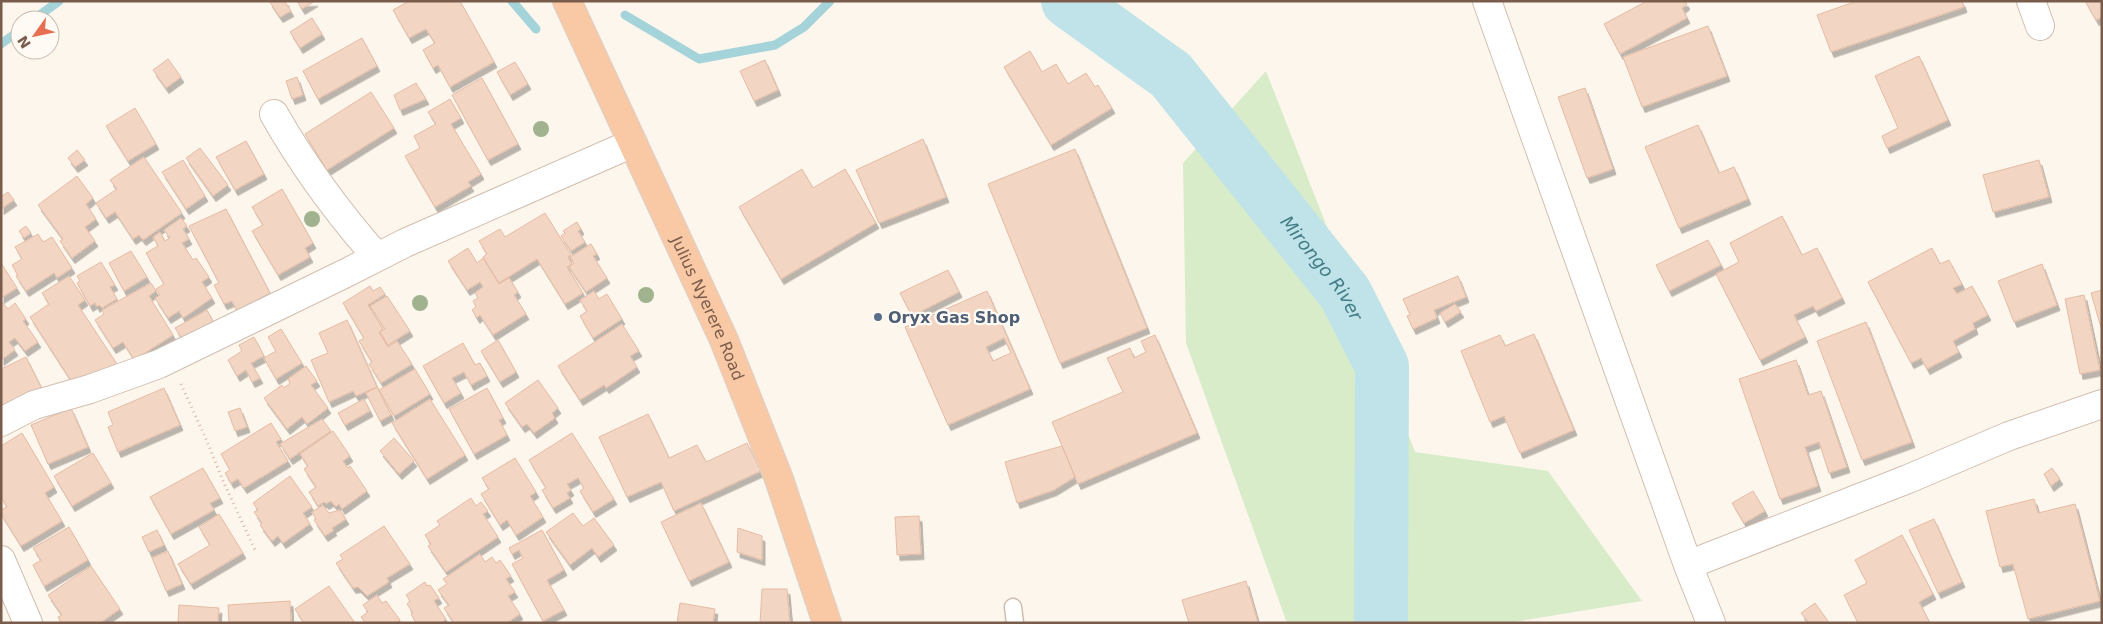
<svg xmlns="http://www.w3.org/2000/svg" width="2103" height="624" viewBox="0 0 2103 624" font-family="'DejaVu Sans',sans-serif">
<defs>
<filter id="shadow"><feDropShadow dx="3" dy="5.5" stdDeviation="0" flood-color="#0004"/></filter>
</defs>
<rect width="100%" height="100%" fill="#fdf6ec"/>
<path fill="#d8ecc9" d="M 1266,71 L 1415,452 L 1548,471 L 1642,601 L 1508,623 L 1287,623 L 1186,343 L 1183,163 Z"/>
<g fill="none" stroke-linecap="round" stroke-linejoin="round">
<path stroke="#a5d3da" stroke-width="9" d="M 512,1 L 536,29
M 625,15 L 699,59 L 775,45 L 804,27 L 830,1
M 33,20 L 59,1
M 1,44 L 20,30"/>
<path stroke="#bfe3e8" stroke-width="54" id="s1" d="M 1068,1 L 1171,75 L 1345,293 L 1382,366 L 1381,623"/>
</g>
<path fill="#f3d5c3" stroke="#e6bba3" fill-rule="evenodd" filter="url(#shadow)" d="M 269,1 L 287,1 L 285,2 L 291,11 L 280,17 Z
M 297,1 L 315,1 L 302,9 Z
M 409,1 L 460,1 L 494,62 L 450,87 L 438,65 L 433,68 L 423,50 L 435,43 L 426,29 L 409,38 L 393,10 Z
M 1647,1 L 1685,1 L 1687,4 L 1682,8 L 1687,18 L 1620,54 L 1604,24 Z
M 1857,1 L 1962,1 L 1964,7 L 1831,52 L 1817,15 Z
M 2085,1 L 2102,1 L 2102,17 L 2096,20 Z
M 312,18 L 322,34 L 300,48 L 290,32 Z
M 1708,26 L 1727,76 L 1642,107 L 1623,57 Z
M 362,38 L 377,66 L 318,99 L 303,71 Z
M 1030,51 L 1042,72 L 1056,64 L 1068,84 L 1086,73 L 1095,87 L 1098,85 L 1112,108 L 1051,145 L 1004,67 Z
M 1919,56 L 1948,120 L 1887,148 L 1882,136 L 1898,128 L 1875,76 Z
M 168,59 L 181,77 L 166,88 L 153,70 Z
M 765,60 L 778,90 L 754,101 L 740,71 Z
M 515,62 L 528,84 L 510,95 L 497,72 Z
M 297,77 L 303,95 L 292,99 L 286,81 Z
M 482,78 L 518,144 L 488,160 L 452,95 Z
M 416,83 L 426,99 L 400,110 L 394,95 Z
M 1585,88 L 1613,169 L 1587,178 L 1558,97 Z
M 371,92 L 394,128 L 327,170 L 305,134 Z
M 450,99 L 461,118 L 451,124 L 481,174 L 468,182 L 471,186 L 435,207 L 405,156 L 420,148 L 414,136 L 436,124 L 428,112 Z
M 135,108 L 156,144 L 128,161 L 106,126 Z
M 1698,125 L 1719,173 L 1734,167 L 1748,199 L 1679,228 L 1645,147 Z
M 923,139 L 946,197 L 879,223 L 856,170 Z
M 246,141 L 264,174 L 235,190 L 216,157 Z
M 200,148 L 228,185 L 213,196 L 186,158 Z
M 1075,149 L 1147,328 L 1060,363 L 988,184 Z
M 77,150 L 85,160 L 75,167 L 68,158 Z
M 144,157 L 182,213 L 143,240 L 139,235 L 133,239 L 115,212 L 106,218 L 96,203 L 117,189 L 110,180 Z
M 183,160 L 205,196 L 186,209 L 162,172 Z
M 2039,160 L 2049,197 L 1993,212 L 1983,175 Z
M 802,169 L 813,188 L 845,169 L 876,223 L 781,279 L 739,207 Z
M 77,176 L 93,198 L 86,204 L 96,219 L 85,227 L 95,241 L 72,258 L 60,241 L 63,239 L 38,205 Z
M 282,189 L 313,243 L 305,248 L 310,257 L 278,275 L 252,231 L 263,225 L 252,207 Z
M 8,192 L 14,200 L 1,209 L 1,197 Z
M 226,209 L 270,293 L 237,311 L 232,301 L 224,304 L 214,285 L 219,283 L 189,226 Z
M 545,213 L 571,255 L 568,257 L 572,264 L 567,267 L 583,293 L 565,304 L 537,259 L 499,283 L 483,257 L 487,254 L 479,241 L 500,229 L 505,237 Z
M 1782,216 L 1802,255 L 1817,248 L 1842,298 L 1816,311 L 1813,306 L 1794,315 L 1805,337 L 1760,360 L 1716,274 L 1739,262 L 1730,243 Z
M 181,218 L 187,226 L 183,229 L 189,239 L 182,243 L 193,260 L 196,258 L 209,277 L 202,282 L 212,298 L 183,318 L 179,311 L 168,318 L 155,298 L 160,295 L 156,289 L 164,284 L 146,253 L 158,246 L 153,237 L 160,232 L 165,241 L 170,238 L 164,230 Z
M 577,222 L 581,229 L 578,231 L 585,242 L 571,251 L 561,236 L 565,233 L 563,231 Z
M 26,226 L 31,233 L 24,238 L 19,231 Z
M 38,234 L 43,242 L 52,237 L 72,268 L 57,278 L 54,273 L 26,291 L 16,276 L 18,275 L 12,265 L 22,259 L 15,247 Z
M 1708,240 L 1721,265 L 1669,291 L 1656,265 Z
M 591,244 L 597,254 L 593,256 L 607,278 L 586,292 L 569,267 L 574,263 L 570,257 Z
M 468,248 L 477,263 L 483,258 L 499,284 L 509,278 L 518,292 L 514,295 L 526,314 L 493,335 L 480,315 L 477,318 L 472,310 L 476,307 L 473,301 L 478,298 L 475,293 L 483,287 L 480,282 L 467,290 L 448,261 Z
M 1932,248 L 1940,264 L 1949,260 L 1962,284 L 1953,288 L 1957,294 L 1972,286 L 1988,315 L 1973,323 L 1975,329 L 1953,341 L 1959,352 L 1927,369 L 1921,358 L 1911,363 L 1868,282 Z
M 131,251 L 147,277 L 124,291 L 109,263 Z
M 101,262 L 115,285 L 110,287 L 117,299 L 102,308 L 99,305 L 97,307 L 95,303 L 90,306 L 77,283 L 80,281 L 77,276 Z
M 1,263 L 17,288 L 1,298 Z
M 2042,264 L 2057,305 L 2014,322 L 1998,281 Z
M 948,270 L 959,292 L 912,316 L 900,293 Z
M 69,276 L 85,300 L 78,305 L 117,364 L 77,390 L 30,317 L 49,304 L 42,293 Z
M 1458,276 L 1466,297 L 1434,310 L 1437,318 L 1413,329 L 1407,316 L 1410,315 L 1403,299 Z
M 151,283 L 156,291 L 149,296 L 173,335 L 134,360 L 123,342 L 113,348 L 95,320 L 104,314 L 102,310 Z
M 370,286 L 373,291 L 380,287 L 385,294 L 368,305 L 383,329 L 379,332 L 388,347 L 397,341 L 412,364 L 381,383 L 369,364 L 372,362 L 359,341 L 364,338 L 343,303 Z
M 2102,290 L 2102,331 L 2091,293 Z
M 594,291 L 599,299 L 607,294 L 622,319 L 593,338 L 580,316 L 587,311 L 580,300 Z
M 987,291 L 1030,389 L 948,425 L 905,327 ZM 1004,338 L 1011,353 L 993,361 L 986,347 Z
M 2084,295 L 2100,370 L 2080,374 L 2065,299 Z
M 387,296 L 410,331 L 388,345 L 380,332 L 385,329 L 370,306 Z
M 1,301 L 8,309 L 15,303 L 26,319 L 23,321 L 38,342 L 25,351 L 15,338 L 9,342 L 15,350 L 1,360 Z
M 1455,304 L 1461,312 L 1445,322 L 1440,313 Z
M 207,310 L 217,329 L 187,346 L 175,328 Z
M 347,320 L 377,387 L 356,396 L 353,391 L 329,402 L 311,360 L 328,353 L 319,333 Z
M 1866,322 L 1912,442 L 1862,460 L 1817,341 Z
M 622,324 L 639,351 L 630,356 L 637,367 L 606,388 L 604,385 L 580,400 L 558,366 Z
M 281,329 L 302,363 L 276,379 L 264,358 L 276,351 L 268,337 Z
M 1534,334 L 1574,430 L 1520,453 L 1504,416 L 1490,422 L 1461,351 L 1500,335 L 1505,346 Z
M 1155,335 L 1197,433 L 1078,484 L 1052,422 L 1123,392 L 1107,358 L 1130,348 L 1134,358 L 1146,352 L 1141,341 Z
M 254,337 L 264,356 L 251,363 L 260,378 L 252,382 L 246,370 L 237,376 L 228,360 L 242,351 L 239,345 Z
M 498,340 L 516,372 L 500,382 L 481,351 Z
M 463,343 L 475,365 L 480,363 L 487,376 L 471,385 L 464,372 L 452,378 L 461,393 L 444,403 L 423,366 Z
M 26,357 L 42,389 L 1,410 L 1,369 Z
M 1796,360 L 1808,395 L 1821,391 L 1847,467 L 1829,473 L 1819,442 L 1805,447 L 1818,486 L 1780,499 L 1739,379 Z
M 306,366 L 317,381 L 311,385 L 328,408 L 307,424 L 302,417 L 287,429 L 264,398 L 282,385 L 284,388 L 290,383 L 288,379 Z
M 415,369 L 430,394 L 394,416 L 379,390 Z
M 538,380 L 558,408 L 552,413 L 555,418 L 534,433 L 527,424 L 522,427 L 505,403 Z
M 377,387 L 391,415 L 380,421 L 366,393 Z
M 164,388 L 180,425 L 118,452 L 108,427 L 113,425 L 108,412 Z
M 487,388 L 503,418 L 499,420 L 507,435 L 474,454 L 449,409 Z
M 364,399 L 370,411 L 345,425 L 338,413 Z
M 430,399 L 465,455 L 427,479 L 392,423 Z
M 71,408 L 88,447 L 48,464 L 31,425 Z
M 240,408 L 247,427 L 235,431 L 228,412 Z
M 648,414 L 669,458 L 697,445 L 706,462 L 747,443 L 761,471 L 674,511 L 661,482 L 627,497 L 599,437 Z
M 322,419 L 331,431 L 290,459 L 280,444 Z
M 271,423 L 281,439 L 276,442 L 288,461 L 244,488 L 238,479 L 231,483 L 225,473 L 230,470 L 221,454 Z
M 333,431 L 350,456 L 343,461 L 348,468 L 350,466 L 367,491 L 342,509 L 339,504 L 336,507 L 331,501 L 326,504 L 324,502 L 318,506 L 309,492 L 316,487 L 304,469 L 308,466 L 300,454 Z
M 22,433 L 54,487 L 45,493 L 62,521 L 21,546 L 1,514 L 1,510 L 7,507 L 1,497 L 1,446 Z
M 572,433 L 614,499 L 593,512 L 580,491 L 584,488 L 578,478 L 567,484 L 571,490 L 567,493 L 570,498 L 553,508 L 542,490 L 546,488 L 529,460 Z
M 394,438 L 414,461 L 399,474 L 380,451 Z
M 1062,446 L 1075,477 L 1054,490 L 1017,503 L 1005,462 Z
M 93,453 L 111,483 L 72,506 L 54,476 Z
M 515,458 L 536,492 L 530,496 L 543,517 L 516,535 L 507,520 L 500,525 L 481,494 L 489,489 L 482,478 Z
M 203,468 L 220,498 L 210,503 L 214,510 L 171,534 L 150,497 Z
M 2052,468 L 2060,479 L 2051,486 L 2044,474 Z
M 290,476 L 312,507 L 303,513 L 310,524 L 283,543 L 278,536 L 272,541 L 260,525 L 262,523 L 254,512 L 258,510 L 253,503 Z
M 1753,491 L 1765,511 L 1744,523 L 1732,503 Z
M 471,498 L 476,506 L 481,502 L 488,511 L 483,514 L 498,537 L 446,572 L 428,546 L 431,544 L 425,535 L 440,525 L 437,521 Z
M 2034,499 L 2038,513 L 2075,504 L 2100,601 L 2028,619 L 2013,564 L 2000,567 L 1986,511 Z
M 701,503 L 729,562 L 689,581 L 661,522 Z
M 323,505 L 329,513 L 340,510 L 346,519 L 332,528 L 334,530 L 325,536 L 314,520 L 316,519 L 312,512 Z
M 573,513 L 583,526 L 594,518 L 614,545 L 598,557 L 592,548 L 570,565 L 546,532 Z
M 219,514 L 243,553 L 191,584 L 178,564 L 210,545 L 199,527 Z
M 919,516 L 921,554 L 897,555 L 895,517 Z
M 1934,519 L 1962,582 L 1938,593 L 1909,530 Z
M 384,526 L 410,564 L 387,578 L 389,582 L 367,596 L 358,587 L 353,588 L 336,563 L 343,559 L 340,555 Z
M 69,527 L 88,560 L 44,586 L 33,565 L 41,560 L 33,548 Z
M 738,528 L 762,536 L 762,560 L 737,552 Z
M 157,530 L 164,545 L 149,552 L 142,537 Z
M 542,530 L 564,570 L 547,580 L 564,610 L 543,621 L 512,564 L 523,558 L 519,550 L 512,554 L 509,548 Z
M 1902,535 L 1933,594 L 1919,602 L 1930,623 L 1858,623 L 1844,595 L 1867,583 L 1855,560 Z
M 168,551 L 182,584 L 166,591 L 152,558 Z
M 480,554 L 485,562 L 492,557 L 496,563 L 500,560 L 511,576 L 506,579 L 515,592 L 508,596 L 520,614 L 507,623 L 454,623 L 444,608 L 449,605 L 438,590 L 447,584 L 443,579 Z
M 91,566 L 120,609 L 100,623 L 61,623 L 58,617 L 62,615 L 48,595 Z
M 1246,581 L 1258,623 L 1189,623 L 1182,600 Z
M 425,582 L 427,586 L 430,585 L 439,598 L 434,601 L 446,619 L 441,623 L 416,623 L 411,614 L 413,613 L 407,604 L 410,601 L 406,595 Z
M 329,586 L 355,623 L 304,623 L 295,609 Z
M 762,589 L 787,589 L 790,623 L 760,623 Z
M 377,595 L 382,603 L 386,601 L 400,620 L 396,623 L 365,623 L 361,617 L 368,612 L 363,605 Z
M 290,601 L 291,623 L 229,623 L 228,605 Z
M 680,603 L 715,609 L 713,623 L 677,623 Z
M 1815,603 L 1828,621 L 1826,623 L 1809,623 L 1801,613 Z
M 179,605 L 219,608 L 218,623 L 178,623 Z"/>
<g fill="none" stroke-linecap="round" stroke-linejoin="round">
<g stroke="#d1beb0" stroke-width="19">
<path id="service" d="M 1013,607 L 1015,623"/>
</g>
<g stroke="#d1beb0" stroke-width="30">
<path id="minor" d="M 1487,1 L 1688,565 L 1711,623
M 2031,1 L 2040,26
M 274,114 C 303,165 338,213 377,257
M 1,422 L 34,405 L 90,389 L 159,364 L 348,272 L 405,243 L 633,143
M 1,560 L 28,623
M 1688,565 L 1908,479 L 2009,436 L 2102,404"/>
</g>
<g stroke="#dad1cd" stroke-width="30">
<g id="trunk">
<path id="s2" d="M 567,1 L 724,340 L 779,479 L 827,623"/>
</g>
</g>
<path stroke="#d9b8a5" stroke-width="3" stroke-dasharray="1 4" stroke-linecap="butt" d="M 181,384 L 206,439 L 223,481 L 256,552"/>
<use href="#service" stroke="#fff" stroke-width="16"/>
<use href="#minor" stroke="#fff" stroke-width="28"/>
<use href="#trunk" stroke="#f9c8a4" stroke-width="28"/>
</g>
<g fill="#a0b28e">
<circle cx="541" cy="129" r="8"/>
<circle cx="312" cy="219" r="8"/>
<circle cx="646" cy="295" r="8"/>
<circle cx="420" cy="303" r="8"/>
</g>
<circle fill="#5c6f8a" stroke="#fffaf3" stroke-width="2" cx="878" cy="317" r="5"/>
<g text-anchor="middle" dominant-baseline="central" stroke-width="4.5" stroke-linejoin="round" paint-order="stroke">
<g font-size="16" fill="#7a5c4d" stroke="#fffaf3">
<text stroke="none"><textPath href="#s2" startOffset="338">Julius Nyerere Road</textPath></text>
</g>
<g font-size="16" font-weight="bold" fill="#4e5e75" stroke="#fffaf3" text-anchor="start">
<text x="888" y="317">Oryx Gas Shop</text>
</g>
<g font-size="18" font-style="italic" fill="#437c86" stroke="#fffaf3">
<text stroke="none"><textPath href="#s1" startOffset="372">Mirongo River</textPath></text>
</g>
</g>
<rect width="2103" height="624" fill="none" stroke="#7a5c4d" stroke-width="5"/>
<g transform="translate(35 35) rotate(237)"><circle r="24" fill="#fffaf3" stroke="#cabbb1"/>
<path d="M0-4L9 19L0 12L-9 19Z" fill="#e76f51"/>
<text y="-8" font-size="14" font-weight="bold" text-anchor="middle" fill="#7a5c4d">N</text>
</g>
</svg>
